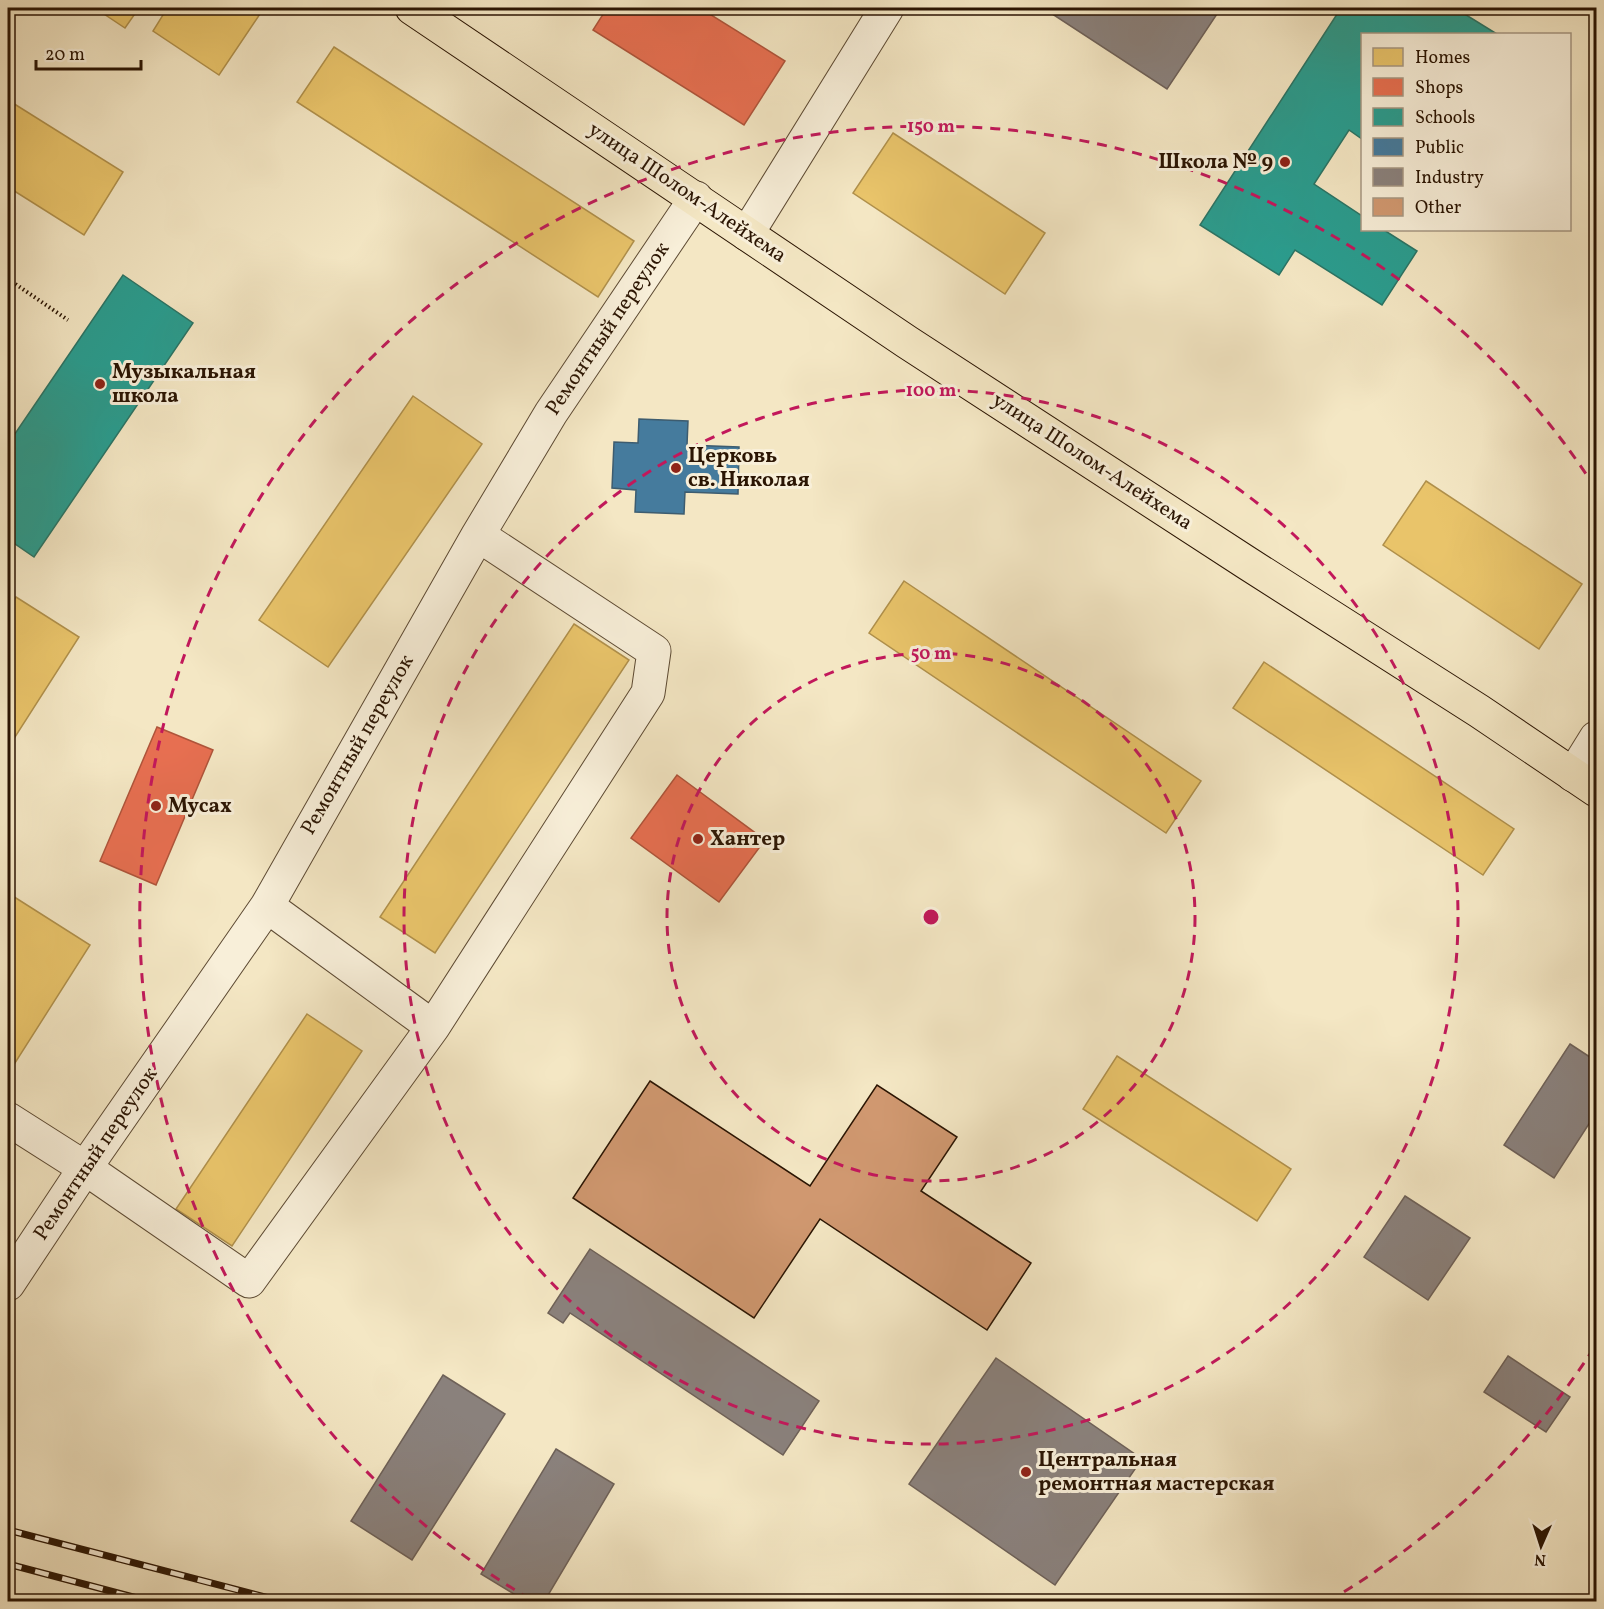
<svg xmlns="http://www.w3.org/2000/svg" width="1604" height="1609" viewBox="0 0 1604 1609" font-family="Vollkorn,serif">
<rect width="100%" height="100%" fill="#f4e7c4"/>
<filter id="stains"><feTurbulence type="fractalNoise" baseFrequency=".00333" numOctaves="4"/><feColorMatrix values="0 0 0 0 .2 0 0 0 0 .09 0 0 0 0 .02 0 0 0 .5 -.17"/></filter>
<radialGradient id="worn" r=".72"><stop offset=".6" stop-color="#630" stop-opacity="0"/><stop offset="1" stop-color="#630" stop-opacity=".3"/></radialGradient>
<path fill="#e9c46a" stroke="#b0904b" stroke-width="1.5" d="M 95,8 L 139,8 L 125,28 Z
M 153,8 L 250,8 L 260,14 L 219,75 L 153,31 L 163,15 Z
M 334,47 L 634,241 L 598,297 L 297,102 Z
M 8,100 L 123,172 L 84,235 L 8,187 Z
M 893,133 L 1045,233 L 1005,294 L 853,193 Z
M 413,396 L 482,444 L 328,667 L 259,620 Z
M 1426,481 L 1582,584 L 1539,649 L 1383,545 Z
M 904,581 L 1201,781 L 1166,833 L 869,633 Z
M 16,597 L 79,637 L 8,748 L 8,611 Z
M 574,624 L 629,660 L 435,953 L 380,917 Z
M 1264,662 L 1514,829 L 1483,875 L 1233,708 Z
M 8,893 L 90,945 L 8,1074 Z
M 307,1014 L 362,1051 L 232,1246 L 176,1209 Z
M 1117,1056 L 1291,1169 L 1257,1221 L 1083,1109 Z"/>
<path fill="#e76f51" stroke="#af543a" stroke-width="1.5" d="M 607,8 L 700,8 L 785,61 L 744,125 L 593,30 Z
M 157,727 L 213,750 L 156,885 L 100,861 Z
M 677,775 L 765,840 L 719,902 L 631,838 Z"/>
<path fill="#2a9d8f" stroke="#2a7465" stroke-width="1.5" d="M 1341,8 L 1455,8 L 1497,34 L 1362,34 L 1362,139 L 1349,130 L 1314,184 L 1362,216 L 1362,230 L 1384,230 L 1417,251 L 1382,305 L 1295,250 L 1279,275 L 1200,225 Z
M 123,275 L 193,323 L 34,557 L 8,539 L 8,444 Z"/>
<path fill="#457b9d" stroke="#3d5c6f" stroke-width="1.5" d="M 639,419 L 688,421 L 687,445 L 739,447 L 738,494 L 685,492 L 684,514 L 635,512 L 636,490 L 612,488 L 614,442 L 638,443 Z"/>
<path fill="#8a817c" stroke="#6e6158" stroke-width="1.5" d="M 1043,8 L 1221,8 L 1167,89 Z
M 1570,1044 L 1596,1061 L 1596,1113 L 1554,1178 L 1504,1145 Z
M 1405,1196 L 1470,1238 L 1428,1300 L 1364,1257 Z
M 590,1249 L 819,1401 L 783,1455 L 570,1313 L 563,1323 L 548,1313 Z
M 1508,1356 L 1570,1397 L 1546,1432 L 1484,1392 Z
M 996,1358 L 1142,1459 L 1055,1585 L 909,1484 Z
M 443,1375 L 505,1414 L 412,1560 L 351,1521 Z
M 556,1449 L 614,1484 L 544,1602 L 527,1602 L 481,1574 Z"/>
<path fill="#d09870" stroke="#2b1503" stroke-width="1.5" d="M 650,1081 L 810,1186 L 877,1085 L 957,1137 L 921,1191 L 1031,1263 L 987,1330 L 820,1219 L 754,1318 L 573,1198 Z"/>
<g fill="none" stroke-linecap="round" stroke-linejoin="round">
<g stroke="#5d4a33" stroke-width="35">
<path id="minor" d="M 747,234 L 887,8
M 1573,775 L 1596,738
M 433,1027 L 648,693 L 654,651 L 478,535
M 8,1119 L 85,1168 L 249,1281 L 433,1027 L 267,906
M 8,1284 L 85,1168 L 267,906 L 478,535 L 551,413 L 696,198"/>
</g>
<g stroke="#2b1503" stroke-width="35">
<path id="major" d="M 412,8 L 907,342 L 1247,563 L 1479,711 L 1596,790"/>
</g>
<path stroke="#2b1503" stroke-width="4" stroke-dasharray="1.5 3" stroke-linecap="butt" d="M 8,279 L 68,320"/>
<use href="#minor" stroke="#f8efd9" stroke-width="33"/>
<use href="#major" stroke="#f4e7c4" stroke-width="33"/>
<g stroke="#2b1503" stroke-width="7">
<path id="rail" d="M 8,1530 L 284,1602
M 8,1564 L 152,1602"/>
</g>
<use href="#rail" stroke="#f8efd9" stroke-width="4.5" stroke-dasharray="14" stroke-linecap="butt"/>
</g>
<g fill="none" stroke="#c2185b" stroke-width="3" stroke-dasharray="10 8">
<circle cx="931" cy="917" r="264"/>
<circle cx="931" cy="917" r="527"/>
<path d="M1594 1348A791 791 0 0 1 1332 1599M530 1599A791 791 0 1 1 1594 486"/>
</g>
<g fill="#8f2418" stroke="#f8efd9" stroke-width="2">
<circle cx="1285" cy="162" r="6"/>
<circle cx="100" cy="384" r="6"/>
<circle cx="676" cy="468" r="6"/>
<circle cx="156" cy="806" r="6"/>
<circle cx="698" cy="839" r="6"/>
<circle cx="1026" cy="1472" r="6"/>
</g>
<g text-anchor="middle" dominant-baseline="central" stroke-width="6" stroke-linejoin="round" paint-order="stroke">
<g font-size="21" font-weight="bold" fill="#2b1503" stroke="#f8efd9" text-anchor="start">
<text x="1273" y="162" text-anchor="end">Школа № 9</text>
<text x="112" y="372">Музыкальная<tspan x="112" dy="24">школа</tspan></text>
<text x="688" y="456">Церковь<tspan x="688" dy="24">св. Николая</tspan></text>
<text x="168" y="806">Мусах</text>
<text x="710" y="839">Хантер</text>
<text x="1038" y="1460">Центральная<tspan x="1038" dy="24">ремонтная мастерская</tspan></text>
</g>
<g font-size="21" fill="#2b1503" stroke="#f8efd9">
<text transform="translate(687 193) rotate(34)">улица Шолом-Алейхема</text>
<text transform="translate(608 329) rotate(-56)">Ремонтный переулок</text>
<text transform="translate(1092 462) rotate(33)">улица Шолом-Алейхема</text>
<text transform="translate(358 745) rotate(-60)">Ремонтный переулок</text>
<text transform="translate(96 1154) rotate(-56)">Ремонтный переулок</text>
</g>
</g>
<circle cx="931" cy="917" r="9" fill="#c2185b" stroke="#f8efd9" stroke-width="3"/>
<g font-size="18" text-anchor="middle" font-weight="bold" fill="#c2185b" stroke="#f8efd9" stroke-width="6" stroke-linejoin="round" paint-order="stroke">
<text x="931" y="132">150 m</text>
<text x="931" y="396">100 m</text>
<text x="931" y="659">50 m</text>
</g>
<rect width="1604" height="1609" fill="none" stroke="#f4e7c4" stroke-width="30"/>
<rect x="9" y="9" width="1586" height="1591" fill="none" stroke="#2b1503" stroke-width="3"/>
<rect x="15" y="15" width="1574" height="1579" fill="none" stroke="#2b1503" stroke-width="1.5"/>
<rect x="1361" y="33" width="210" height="198" fill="#f8efd9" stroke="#a69883" stroke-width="1.5"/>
<rect x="1373" y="48" width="30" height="18" fill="#e9c46a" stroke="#a69883" stroke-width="1.5"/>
<text x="1415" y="63" font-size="18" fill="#2b1503">Homes</text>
<rect x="1373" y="78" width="30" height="18" fill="#e76f51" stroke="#a69883" stroke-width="1.5"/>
<text x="1415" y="93" font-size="18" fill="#2b1503">Shops</text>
<rect x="1373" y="108" width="30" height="18" fill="#2a9d8f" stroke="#a69883" stroke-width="1.5"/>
<text x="1415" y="123" font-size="18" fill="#2b1503">Schools</text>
<rect x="1373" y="138" width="30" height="18" fill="#457b9d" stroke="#a69883" stroke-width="1.5"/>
<text x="1415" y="153" font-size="18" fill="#2b1503">Public</text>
<rect x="1373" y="168" width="30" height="18" fill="#8a817c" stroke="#a69883" stroke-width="1.5"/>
<text x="1415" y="183" font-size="18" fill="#2b1503">Industry</text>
<rect x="1373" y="198" width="30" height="18" fill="#d09870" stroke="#a69883" stroke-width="1.5"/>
<text x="1415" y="213" font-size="18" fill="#2b1503">Other</text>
<g transform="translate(1541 1546) rotate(183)" stroke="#f8efd9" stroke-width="4.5" paint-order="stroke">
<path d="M0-4.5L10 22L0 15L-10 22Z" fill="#2b1503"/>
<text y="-9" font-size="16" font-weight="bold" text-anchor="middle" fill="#2b1503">N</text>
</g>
<path d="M36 60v9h105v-9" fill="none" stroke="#2b1503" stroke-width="3"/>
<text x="45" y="60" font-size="18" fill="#2b1503" stroke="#f8efd9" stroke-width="4.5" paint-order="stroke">20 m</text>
<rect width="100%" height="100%" filter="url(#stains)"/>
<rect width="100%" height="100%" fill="url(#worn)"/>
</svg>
